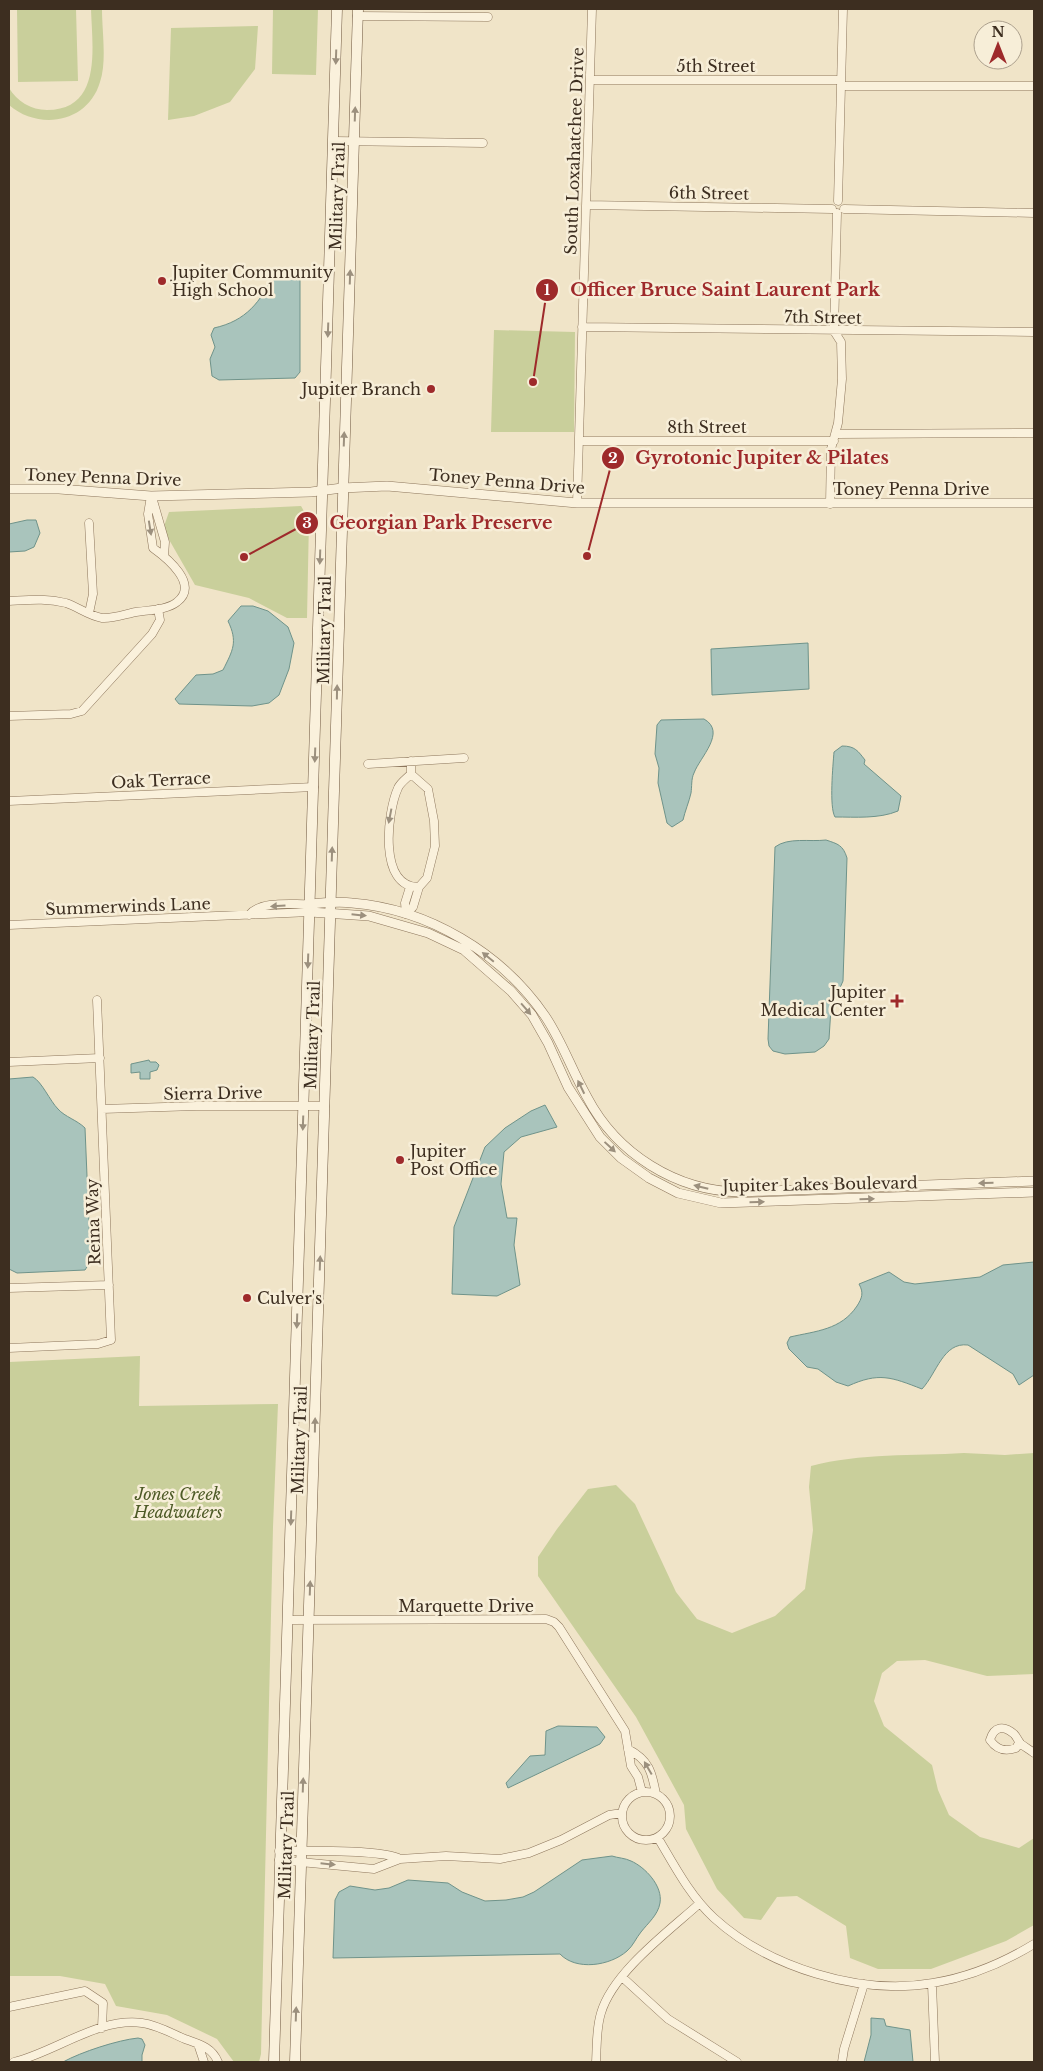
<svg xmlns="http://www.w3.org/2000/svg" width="1043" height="2071" viewBox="0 0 1043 2071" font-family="'Libre Baskerville',serif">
<rect width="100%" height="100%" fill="#f0e4c8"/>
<path fill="#c9cf9b" d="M 17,9 L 76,9 L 78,81 L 18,82 Z
M 91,9 L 102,9 C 102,31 107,62 100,82 C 88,123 39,131 9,105 L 9,88 C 17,101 31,110 47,110 C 103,110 92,46 91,9 Z
M 273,9 L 318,9 L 316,75 L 272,74 Z
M 258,26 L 255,69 L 230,102 L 194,116 L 168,120 L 171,28 Z
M 494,330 L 575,332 L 574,432 L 491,432 Z
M 301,506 L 309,520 L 307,618 L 287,618 L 249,598 L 195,585 L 163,529 L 169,512 Z
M 140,1356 L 139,1406 L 278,1404 L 273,1527 L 261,2054 L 259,2062 L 234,2062 L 217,2039 L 167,2015 L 116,2006 L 105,1984 L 60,1976 L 9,1976 L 9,1362 Z
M 964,1453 L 1005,1455 L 1034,1453 L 1034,1674 L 987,1676 L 925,1660 L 897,1661 L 882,1673 L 874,1701 L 884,1726 L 932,1765 L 938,1790 L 949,1815 L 980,1837 L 1019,1848 L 1034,1838 L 1034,1925 L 1006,1941 L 931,1969 L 878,1969 L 850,1958 L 846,1926 L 797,1896 L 777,1897 L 761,1920 L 744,1918 L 717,1889 L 686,1829 L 684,1805 L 636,1717 L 538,1576 L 538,1557 L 557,1529 L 588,1489 L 616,1485 L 635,1504 L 676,1592 L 697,1619 L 732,1633 L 775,1616 L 805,1589 L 813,1530 L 809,1487 L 811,1466 C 860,1453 914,1456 964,1453 Z"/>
<path fill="#a9c4bc" stroke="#6f938a" d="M 274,273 L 296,273 L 300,277 L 300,372 L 295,378 L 219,380 L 212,376 L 210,359 L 215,347 L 211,335 L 214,328 C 246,321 261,302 274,273 Z
M 27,520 L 36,520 L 40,533 L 34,547 L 25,551 L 9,552 L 9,524 Z
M 241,606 L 253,606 L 268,611 L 288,627 L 294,643 L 289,669 L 279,695 L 269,703 L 252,706 L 179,704 L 175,699 L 196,675 L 213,674 L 223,670 C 233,650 238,642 228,621 Z
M 808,643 L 809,689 L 712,695 L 711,649 Z
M 704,719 C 727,732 700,757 694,773 C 691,779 692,787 691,793 C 689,802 685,811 683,820 L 672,827 L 667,823 L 658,783 L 659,768 L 655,754 L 657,725 L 661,720 Z
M 842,746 C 855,746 858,751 865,760 L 864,764 L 901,796 L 898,811 C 879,819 855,817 835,817 C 829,807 833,765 834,752 Z
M 826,840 C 838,844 843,845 847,858 L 843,981 L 831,1008 L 829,1039 L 824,1046 L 815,1052 L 785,1054 L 773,1051 L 769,1046 L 768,1039 L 775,847 C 788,837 810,842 826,840 Z
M 149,1060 L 150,1062 L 156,1062 L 159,1065 L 157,1070 L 150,1072 L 150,1079 L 140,1079 L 140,1072 L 131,1073 L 131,1064 Z
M 33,1077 C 42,1082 50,1101 58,1109 C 65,1117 77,1120 85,1128 L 90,1248 L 90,1262 L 85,1270 L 17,1273 L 9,1269 L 9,1079 Z
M 545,1105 L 557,1127 L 521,1137 L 504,1152 L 501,1184 L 507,1218 L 517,1218 L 514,1245 L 520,1285 L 497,1296 L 452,1294 L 454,1227 L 485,1147 L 505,1128 L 531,1111 Z
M 1034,1262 L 1034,1375 L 1019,1385 L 1013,1374 L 968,1345 C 943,1342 937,1373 922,1389 C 891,1377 879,1372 848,1386 L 836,1382 L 818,1369 L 807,1367 L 789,1349 L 787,1343 L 790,1337 C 816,1331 841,1330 857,1306 C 862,1298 864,1293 859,1284 L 889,1272 L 904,1282 L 915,1284 L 980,1277 L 1003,1265 Z
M 558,1726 L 597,1727 L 605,1737 L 600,1744 L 508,1788 L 506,1783 L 530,1756 L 545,1755 L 546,1731 Z
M 612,1856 C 618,1858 625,1858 631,1861 C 645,1867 663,1886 660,1903 C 658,1915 648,1923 641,1932 C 636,1938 633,1946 627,1951 C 610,1966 576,1971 560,1954 L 333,1958 L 335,1900 L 339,1892 L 350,1886 L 375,1890 L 389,1888 L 408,1880 L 448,1883 L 462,1892 L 485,1901 L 506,1900 L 523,1897 L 534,1892 L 582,1860 Z
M 871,2018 L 884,2019 L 886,2026 L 910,2030 L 913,2062 L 864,2062 L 871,2035 Z
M 138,2038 L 142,2039 L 145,2045 L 142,2055 L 142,2062 L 63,2062 C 81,2052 118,2040 138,2038 Z"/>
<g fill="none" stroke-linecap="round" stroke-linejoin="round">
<g stroke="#8d765c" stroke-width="9">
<path id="minor" d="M 357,16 L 488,17
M 590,80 L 841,80
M 841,86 L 1034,86
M 334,141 L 483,143
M 838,201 L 843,9
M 586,205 L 832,209
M 844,209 L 1034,213
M 582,327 L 1033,332
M 836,434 L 1034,433
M 580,441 L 834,441
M 152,497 L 165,542 L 164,556
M 577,503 L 592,9
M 830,504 L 831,449 L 838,423 L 842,379 L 841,342 L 834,331 L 837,213
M 89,523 L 93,594 L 89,613
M 9,601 C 29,600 46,598 66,603 C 78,607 89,616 102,618 C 112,619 126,614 136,612 C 149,610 167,610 177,602 C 200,585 167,558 153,548 L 148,514 L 151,496
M 9,716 L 71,714 L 82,711 L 152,634 L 160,620 L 158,609
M 411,761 L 411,774 C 407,778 400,783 398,788 C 387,812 378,888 419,887
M 368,764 L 464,758
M 9,801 L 314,787
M 406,914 L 413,907 L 419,887 L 427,878 L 435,846 L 434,821 L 428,789 L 411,774
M 406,914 L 405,903 L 410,887
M 249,915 C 261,900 293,905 310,904
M 9,925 L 310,912
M 9,1062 L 100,1058
M 102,1109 L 196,1106 L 325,1106
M 9,1288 L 109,1285
M 9,1348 L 98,1344 L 111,1340 L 97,1000
M 288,1620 L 546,1619 L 554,1622 L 559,1627 L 625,1731 L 631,1766 L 638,1777 L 642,1792
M 1019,1743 L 1016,1748 C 1005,1752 997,1750 990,1740 C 994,1726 1004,1725 1014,1734 C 1017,1737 1018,1741 1021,1744 C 1025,1747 1030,1750 1034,1753
M 628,1749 C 649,1760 652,1772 656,1794
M622 1816a24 24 0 1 1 48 0a24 24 0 1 1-48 0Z
M 658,1838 C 674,1865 690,1896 714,1918 C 768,1967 860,1996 933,1983 C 969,1977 1003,1963 1034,1944
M 279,1851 C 303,1851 384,1849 400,1859
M 279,1860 L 374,1869 L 400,1859 L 446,1856 L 500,1859 L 529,1853 L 561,1840 L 609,1815 L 622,1813
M 622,1977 L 668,2019 L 737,2062
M 932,1984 L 935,2062
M 9,2007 L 85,1991 L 103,2003 L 102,2028
M 198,2044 L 204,2062
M 14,2062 C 55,2052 99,2017 142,2023 C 157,2025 171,2033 185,2039 C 199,2044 212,2047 218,2062
M 596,2062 C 597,2046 596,2029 601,2013 C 613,1972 669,1931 700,1903
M 842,2062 L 844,2049 L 864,1984"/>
</g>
<g stroke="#8d765c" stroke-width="10">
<path id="tertiary" d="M 9,489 L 59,489 L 151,496 L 311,492 L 342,488 L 387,486 L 577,503 L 1034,503
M 310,904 C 324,903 338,901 352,903 C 428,909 502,953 545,1016 C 562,1041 572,1071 587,1097 C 617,1154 676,1191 740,1192 L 1034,1181
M 310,912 L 369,916 L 428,933 L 464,950 L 511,991 L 532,1015 L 548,1043 L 568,1087 L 600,1137 L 621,1158 L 649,1178 L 678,1193 L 721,1203 L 1034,1192"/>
</g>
<g stroke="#6f573f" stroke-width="11">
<path id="secondary" d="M 274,2062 L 337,9
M 295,2062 L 358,9"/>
</g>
<use href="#minor" stroke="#faf1dc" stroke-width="8"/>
<use href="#tertiary" stroke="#faf1dc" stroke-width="9"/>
<use href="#secondary" stroke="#faf1dc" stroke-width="10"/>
</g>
<defs><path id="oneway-solid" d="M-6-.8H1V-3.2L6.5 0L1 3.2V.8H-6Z" transform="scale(1.25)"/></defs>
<g fill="#9c907e">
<use href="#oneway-solid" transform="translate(336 57) rotate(92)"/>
<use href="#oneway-solid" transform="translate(355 114) rotate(-88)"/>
<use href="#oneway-solid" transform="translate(350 277) rotate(-88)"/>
<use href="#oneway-solid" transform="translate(328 330) rotate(92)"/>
<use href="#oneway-solid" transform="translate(344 439) rotate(-88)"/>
<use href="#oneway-solid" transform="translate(150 528) rotate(81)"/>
<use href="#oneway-solid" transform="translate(320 557) rotate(92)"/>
<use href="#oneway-solid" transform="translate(337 692) rotate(-89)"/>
<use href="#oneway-solid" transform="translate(315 755) rotate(92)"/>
<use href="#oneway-solid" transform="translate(390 816) rotate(101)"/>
<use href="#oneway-solid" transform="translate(332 854) rotate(-88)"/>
<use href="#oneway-solid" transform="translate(278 906) rotate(177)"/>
<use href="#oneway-solid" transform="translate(359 915) rotate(6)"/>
<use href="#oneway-solid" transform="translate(488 957) rotate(-141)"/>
<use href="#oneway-solid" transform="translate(308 961) rotate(92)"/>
<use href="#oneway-solid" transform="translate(526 1009) rotate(49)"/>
<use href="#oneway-solid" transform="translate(581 1087) rotate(-116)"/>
<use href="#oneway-solid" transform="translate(303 1123) rotate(92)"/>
<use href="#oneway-solid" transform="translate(610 1147) rotate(43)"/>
<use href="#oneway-solid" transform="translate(986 1183) rotate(179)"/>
<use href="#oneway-solid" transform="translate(701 1187) rotate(-166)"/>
<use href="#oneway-solid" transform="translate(867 1199) rotate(-2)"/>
<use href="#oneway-solid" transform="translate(757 1202) rotate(-1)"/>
<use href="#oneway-solid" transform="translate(320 1263) rotate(-88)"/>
<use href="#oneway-solid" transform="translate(297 1321) rotate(92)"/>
<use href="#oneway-solid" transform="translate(315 1425) rotate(-89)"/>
<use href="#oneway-solid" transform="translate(291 1518) rotate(92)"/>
<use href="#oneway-solid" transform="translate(310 1588) rotate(-88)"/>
<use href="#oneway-solid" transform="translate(648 1768) rotate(-120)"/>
<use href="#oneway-solid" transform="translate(303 1785) rotate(-88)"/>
<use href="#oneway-solid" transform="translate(328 1864) rotate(6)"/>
<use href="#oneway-solid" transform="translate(296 2014) rotate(-88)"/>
</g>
<g fill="#9e2a2b" stroke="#f7eed8" stroke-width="2">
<circle cx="162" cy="281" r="5"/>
<circle cx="431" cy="389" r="5"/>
<path d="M894.5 993.5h5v5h5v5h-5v5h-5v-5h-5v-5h5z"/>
<circle cx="400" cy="1160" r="5"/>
<circle cx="247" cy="1298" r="5"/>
</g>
<g text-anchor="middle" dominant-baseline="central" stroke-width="5" stroke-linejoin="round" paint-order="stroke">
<g font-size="16" fill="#3d2e20" stroke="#f7eed8">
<text x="716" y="66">5th Street</text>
<text transform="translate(574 151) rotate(-88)">South Loxahatchee Drive</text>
<text transform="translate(709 193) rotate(1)">6th Street</text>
<text transform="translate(337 196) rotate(-88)">Military Trail</text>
<text transform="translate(823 317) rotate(1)">7th Street</text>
<text x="707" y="427">8th Street</text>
<text transform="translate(103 477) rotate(2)">Toney Penna Drive</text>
<text transform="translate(507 481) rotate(5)">Toney Penna Drive</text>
<text x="911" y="489">Toney Penna Drive</text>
<text transform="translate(324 630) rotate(-89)">Military Trail</text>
<text transform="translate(161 780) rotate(-3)">Oak Terrace</text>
<text transform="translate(128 906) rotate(-2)">Summerwinds Lane</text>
<text transform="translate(312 1035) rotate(-88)">Military Trail</text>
<text transform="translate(213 1093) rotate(-1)">Sierra Drive</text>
<text transform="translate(820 1184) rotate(-1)">Jupiter Lakes Boulevard</text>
<text transform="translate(93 1222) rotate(-92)">Reina Way</text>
<text transform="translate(299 1440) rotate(-88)">Military Trail</text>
<text x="466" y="1606">Marquette Drive</text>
<text transform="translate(286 1845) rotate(-88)">Military Trail</text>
</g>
<g font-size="16" fill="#3d2e20" stroke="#f7eed8" text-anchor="start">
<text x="172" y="272">Jupiter Community<tspan x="172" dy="18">High School</tspan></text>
<text x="421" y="389" text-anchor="end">Jupiter Branch</text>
<text x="886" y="992" text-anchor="end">Jupiter<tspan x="886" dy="18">Medical Center</tspan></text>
<text x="410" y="1151">Jupiter<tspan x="410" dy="18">Post Office</tspan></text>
<text x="257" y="1298">Culver's</text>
</g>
<g font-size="16" font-style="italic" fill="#4d5a26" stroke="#f7eed8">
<text x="178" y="1494">Jones Creek<tspan x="178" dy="18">Headwaters</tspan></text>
</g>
</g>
<path fill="none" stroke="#9e2a2b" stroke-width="2" d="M533 382L547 290M587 556L613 458M244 557L307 523"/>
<g fill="#9e2a2b" stroke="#f7eed8" stroke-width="2">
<circle cx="533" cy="382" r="5"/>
<circle cx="587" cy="556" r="5"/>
<circle cx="244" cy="557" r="5"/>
<circle cx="547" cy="290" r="12"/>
<circle cx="613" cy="458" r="12"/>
<circle cx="307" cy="523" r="12"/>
</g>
<g font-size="15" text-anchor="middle" font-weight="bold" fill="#fff">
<text x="547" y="295">1</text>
<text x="613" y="463">2</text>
<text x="307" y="528">3</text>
</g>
<g font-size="18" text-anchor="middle" font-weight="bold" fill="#9e2a2b" stroke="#f7eed8" stroke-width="5" stroke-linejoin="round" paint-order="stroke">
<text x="725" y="296">Officer Bruce Saint Laurent Park</text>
<text x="762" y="464">Gyrotonic Jupiter &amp; Pilates</text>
<text x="441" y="529">Georgian Park Preserve</text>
</g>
<rect width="1043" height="2071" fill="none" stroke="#3d2e20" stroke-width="20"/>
<g transform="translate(998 45)"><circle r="24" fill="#f7eed8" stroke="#ada18e"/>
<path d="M0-4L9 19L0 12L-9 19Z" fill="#9e2a2b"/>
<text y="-8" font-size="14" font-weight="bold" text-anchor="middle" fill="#3d2e20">N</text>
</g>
</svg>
